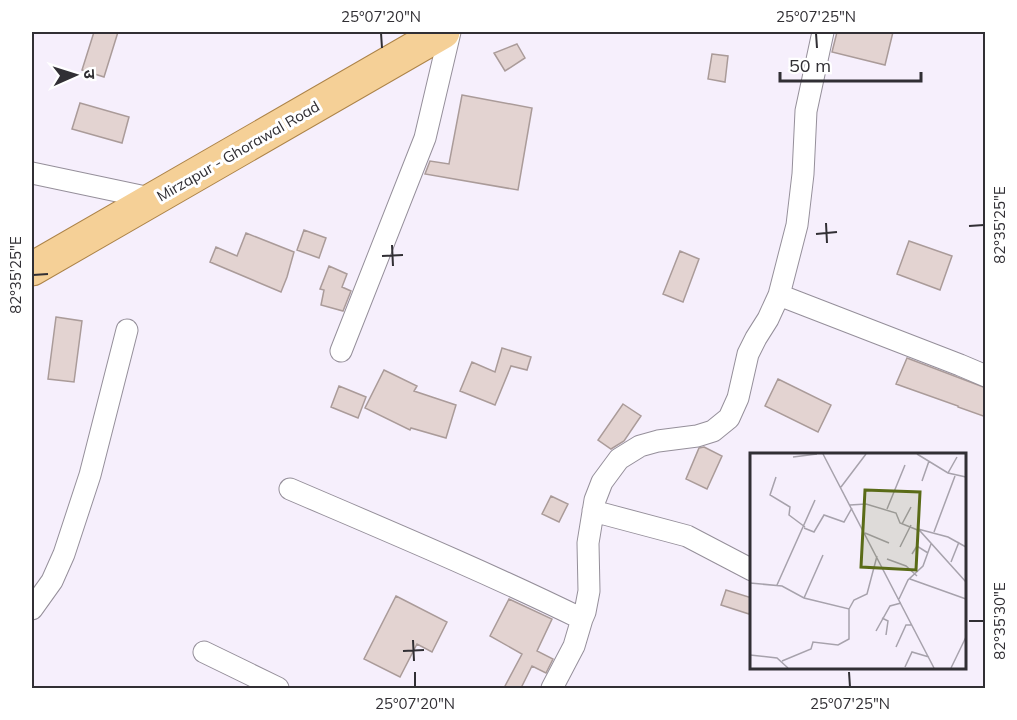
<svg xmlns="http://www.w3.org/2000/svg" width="1017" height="720" viewBox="0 0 1017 720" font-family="Mulish,'Noto Sans Devanagari',sans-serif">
<rect width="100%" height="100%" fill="#f6effc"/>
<path fill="#e3d3d1" stroke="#aa9b99" stroke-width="1.5" d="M 94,32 L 118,32 L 104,77 L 82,70 Z
M 837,32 L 893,32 L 885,65 L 832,52 Z
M 517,44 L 525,58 L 505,71 L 494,53 Z
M 712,54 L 728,56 L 725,82 L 708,79 Z
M 462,95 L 532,108 L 518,190 L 425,174 L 430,161 L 449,164 Z
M 80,103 L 129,117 L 122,143 L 72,129 Z
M 304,230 L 326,238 L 319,258 L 297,250 Z
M 246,233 L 294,252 L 287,277 L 281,292 L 210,262 L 216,247 L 237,256 Z
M 909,241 L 952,256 L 940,290 L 897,274 Z
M 680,251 L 699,259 L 683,302 L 663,294 Z
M 329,266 L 347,274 L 342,287 L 351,291 L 343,311 L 321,305 L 324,290 L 320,289 Z
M 56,317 L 82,321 L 74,382 L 48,379 Z
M 502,348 L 531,357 L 527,370 L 511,366 L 495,405 L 460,391 L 472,362 L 495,372 Z
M 907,358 L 986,388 L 986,417 L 958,407 L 958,406 L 896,384 Z
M 384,370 L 417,386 L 414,391 L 456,405 L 446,438 L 411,428 L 410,430 L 365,408 Z
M 778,379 L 831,405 L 818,432 L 765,406 Z
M 339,386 L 366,397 L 358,418 L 331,407 Z
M 623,404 L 641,416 L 624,441 L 611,449 L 598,440 Z
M 704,447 L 722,456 L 707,489 L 686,479 L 699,448 Z
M 551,496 L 568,504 L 559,522 L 542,514 Z
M 726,590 L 752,598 L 752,606 L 749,614 L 721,605 Z
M 396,596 L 447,622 L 432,652 L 417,644 L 400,677 L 364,659 Z
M 509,599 L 552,619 L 537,651 L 553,659 L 546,673 L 532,666 L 521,688 L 504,688 L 522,654 L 490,636 Z"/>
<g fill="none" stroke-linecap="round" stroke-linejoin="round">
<g stroke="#958f9a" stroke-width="23">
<path id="street" d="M 32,173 L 155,199
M 779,295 L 960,365 L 986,376
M 341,351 L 425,138 L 450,32
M 290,489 C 388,531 486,572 582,619
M 593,511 L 687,536 L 752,570
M 32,609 L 52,581 L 64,554 L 90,475 L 127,330
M 204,652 L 278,688
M 552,688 L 574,646 L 582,619 L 585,612 L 589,591 L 588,543 L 595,500 L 602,482 L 619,459 L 640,446 L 658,441 L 697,436 L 713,431 L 729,418 L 738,398 L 748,354 L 756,338 L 768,319 L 779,295 L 797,225 L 803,174 L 806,111 L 823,32"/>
</g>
<g stroke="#ac8348" stroke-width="35">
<path id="primary" d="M 32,269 L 443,32"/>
</g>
<use href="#street" stroke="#fff" stroke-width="21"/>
<use href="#primary" stroke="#f5d097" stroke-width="33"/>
</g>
<path fill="none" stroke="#312f34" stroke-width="2" d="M 381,33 L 382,48M 816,33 L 817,48M 826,223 L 827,243M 969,226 L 984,225M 816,234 L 837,232M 392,245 L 393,266M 382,256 L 403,255M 33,275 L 48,274M 969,621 L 984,621M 413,640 L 414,661M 403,651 L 424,650M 415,672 L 415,687M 849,672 L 850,687"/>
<g text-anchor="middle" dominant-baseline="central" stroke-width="6" stroke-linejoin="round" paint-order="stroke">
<g font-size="15" fill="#312f34" stroke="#fff">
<text transform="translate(238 151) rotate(-30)">Mirzapur - Ghorawal Road</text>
</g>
</g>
<g transform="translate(750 453)">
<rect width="216" height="216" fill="#f6effc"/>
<path fill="none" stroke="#a7a2ac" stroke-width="1.5" d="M 73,1 L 184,215M 167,1 L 198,20 L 216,24M 43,4 L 67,1M 198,20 L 207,4M 26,24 L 20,42 L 40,54 L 39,62 L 55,74M 172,28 L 179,8M 91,34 L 116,1M 100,52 L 116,51 L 146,60 L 150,70 L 170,78 L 216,129M 137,56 L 155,12M 152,71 L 161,54M 54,75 L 64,79 L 74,62 L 94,69 L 102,55M 168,76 L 198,84 L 216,94M 184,79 L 205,23M 115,80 L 139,90M 150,94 L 161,72M 162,101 L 167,93 L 178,100M 137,106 L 156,113 L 167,123M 201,109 L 209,89M 160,126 L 216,146M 0,130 L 32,133 L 54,145 L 99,156 L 104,147 L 117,141 L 127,103M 27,132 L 65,47M 54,145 L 73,102M 149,146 L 158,127 L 173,113 L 181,91M 132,165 L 138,168 L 136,182M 126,178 L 140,153 L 151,150M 146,194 L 156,172 L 162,172M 0,202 L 27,205 L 38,215M 32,208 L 61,196 L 63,189 L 88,192 L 99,186 L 99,156M 155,214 L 162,199 L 179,204M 201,215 L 216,184"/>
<path fill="#5a6b17" fill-opacity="0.15" stroke="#5a6b17" stroke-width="3" d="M 115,37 L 170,39 L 166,117 L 111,114 Z"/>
<rect width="216" height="216" fill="none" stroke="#312f34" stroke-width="3"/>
</g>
<rect width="1017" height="720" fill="none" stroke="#ffffff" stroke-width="66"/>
<g transform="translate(75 75) rotate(87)" stroke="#ffffff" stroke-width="4.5" paint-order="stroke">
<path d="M0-4.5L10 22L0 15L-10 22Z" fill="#312f34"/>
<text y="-9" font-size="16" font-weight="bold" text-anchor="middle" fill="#312f34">उ</text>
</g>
<path d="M780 72v9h141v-9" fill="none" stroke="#312f34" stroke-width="3"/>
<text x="789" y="72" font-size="18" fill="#312f34" stroke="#ffffff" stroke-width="4.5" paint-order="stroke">50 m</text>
<rect x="33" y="33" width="951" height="654" fill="none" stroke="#312f34" stroke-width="2"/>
<g font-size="15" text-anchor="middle" fill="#312f34">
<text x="381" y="22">25°07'20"N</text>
<text x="816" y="22">25°07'25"N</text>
<text transform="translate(1000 225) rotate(-90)" y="5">82°35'25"E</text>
<text transform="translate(16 275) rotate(-90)" y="5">82°35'25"E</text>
<text transform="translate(1000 621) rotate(-90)" y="5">82°35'30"E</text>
<text x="415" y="709">25°07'20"N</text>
<text x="850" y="709">25°07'25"N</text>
</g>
</svg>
